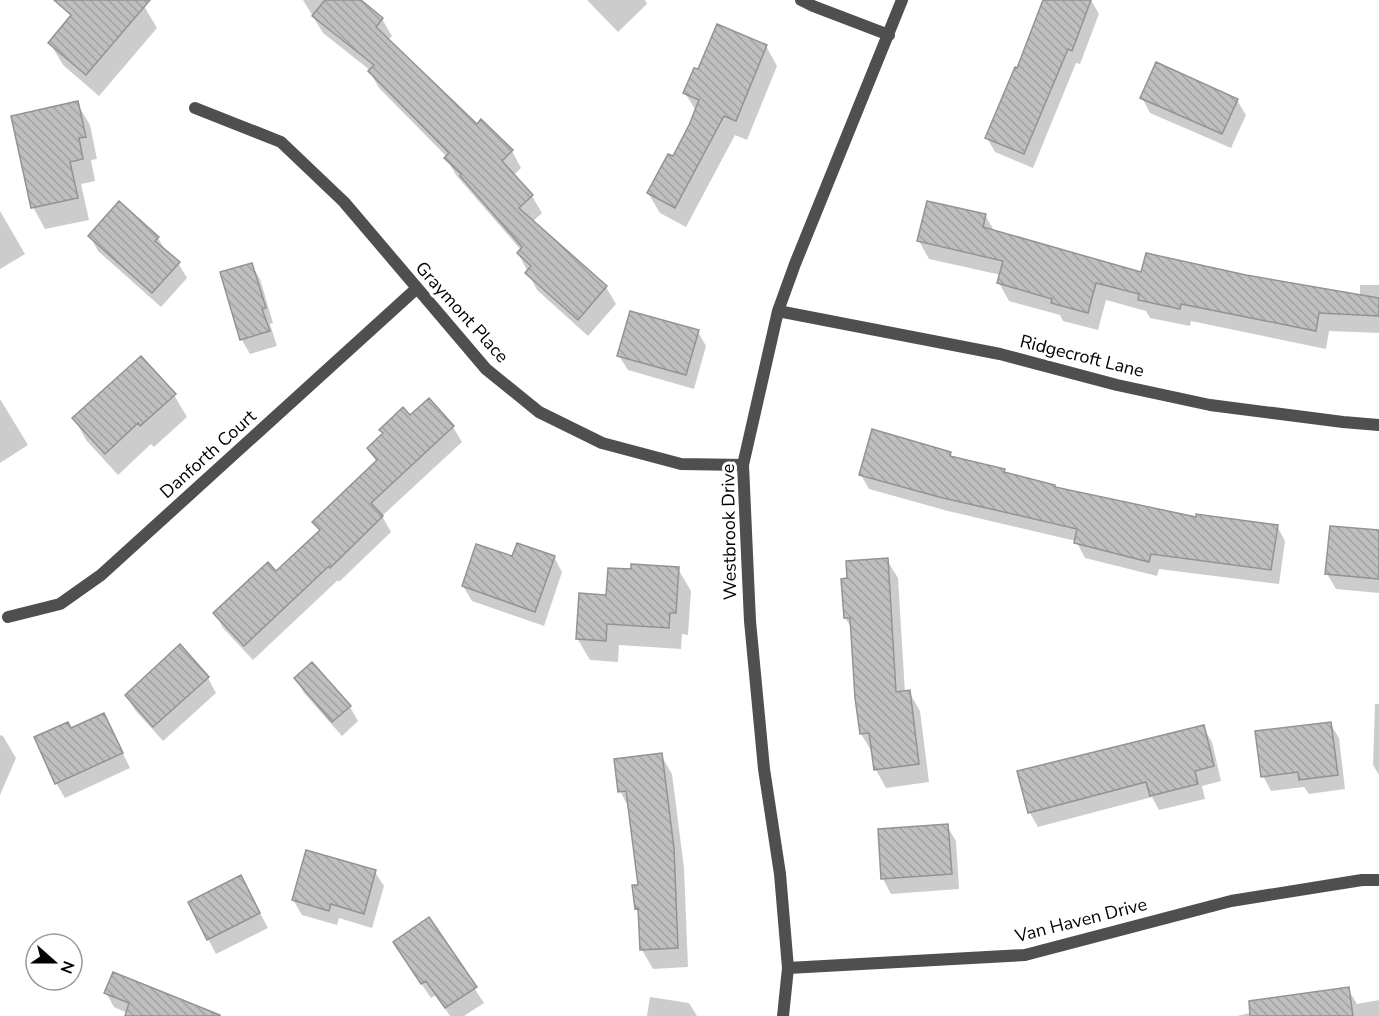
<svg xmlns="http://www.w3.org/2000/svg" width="1379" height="1016" viewBox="0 0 1379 1016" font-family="'Nunito Sans',sans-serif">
<defs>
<pattern id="building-back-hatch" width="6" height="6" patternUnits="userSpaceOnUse" patternTransform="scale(1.5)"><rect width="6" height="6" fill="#bfbfbf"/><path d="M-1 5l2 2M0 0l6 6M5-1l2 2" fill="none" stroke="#a2a2a2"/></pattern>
</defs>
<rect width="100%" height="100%" fill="#fff"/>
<path fill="#0003" d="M 86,0 L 137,0 L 144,6 L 157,28 L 99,96 L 63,65 L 50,43 Z
M 303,0 L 358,0 L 382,19 L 392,36 L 388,40 L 477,126 L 512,151 L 521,168 L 513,176 L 532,196 L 542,213 L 532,222 L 606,287 L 616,304 L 588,336 L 537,290 L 518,253 L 521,250 L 456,175 L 446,158 L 447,157 L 379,88 L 370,72 L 371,71 L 323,33 Z
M 587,0 L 645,0 L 647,4 L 618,32 Z
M 1045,0 L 1091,0 L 1099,14 L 1080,64 L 1076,63 L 1033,168 L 995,152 L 987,138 L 1018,70 Z
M 766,46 L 777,66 L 747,140 L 735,135 L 686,227 L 660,213 L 648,193 L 673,158 L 696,111 L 685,93 L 699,71 Z
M 1142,98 L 1237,100 L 1246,115 L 1231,148 L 1150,113 Z
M 77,103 L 90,125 L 97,159 L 91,160 L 95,181 L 81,184 L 89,220 L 45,229 L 33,207 Z
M 0,211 L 25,254 L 0,269 Z
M 985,215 L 995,232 L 1142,273 L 1245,276 L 1360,296 L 1360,285 L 1379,285 L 1379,333 L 1329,331 L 1326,349 L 1191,321 L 1190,326 L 1150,318 L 1146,311 L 1106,300 L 1098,330 L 1063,321 L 1060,315 L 1009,301 L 999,283 L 1001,275 L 929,259 L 919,241 Z
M 90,236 L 158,238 L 167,253 L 178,263 L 187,278 L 161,307 L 98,251 Z
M 251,264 L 260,279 L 273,323 L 270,324 L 277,346 L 250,354 L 242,340 L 222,273 Z
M 698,332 L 706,346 L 694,389 L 628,370 L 619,356 Z
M 174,395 L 187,417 L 154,447 L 151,444 L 118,475 L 86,440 L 74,418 Z
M 0,399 L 28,445 L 0,463 Z
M 429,400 L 453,427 L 462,442 L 382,516 L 391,532 L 339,582 L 338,580 L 253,660 L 223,628 L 215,613 L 276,573 L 320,532 L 314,523 L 377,462 L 369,448 L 384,435 L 381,430 L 410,417 Z
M 950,453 L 953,459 L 1004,471 L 1006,474 L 1056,489 L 1197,519 L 1277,526 L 1285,541 L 1279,584 L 1159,569 L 1157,576 L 1085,558 L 1076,541 L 948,511 L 869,489 L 861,475 Z
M 1379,532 L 1379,593 L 1336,589 L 1327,574 Z
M 554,557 L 562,572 L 544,626 L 472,601 L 463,586 L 513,558 Z
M 887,560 L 898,578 L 905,693 L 909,692 L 920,711 L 929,782 L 886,788 L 876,770 L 872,752 L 861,734 L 853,630 L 845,618 Z
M 678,569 L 691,591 L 688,635 L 682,634 L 681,649 L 619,645 L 618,662 L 590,660 L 577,638 Z
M 208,678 L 216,693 L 163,741 L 135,710 L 126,695 Z
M 296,679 L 350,707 L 358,721 L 342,736 L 304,693 Z
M 1375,704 L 1379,704 L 1379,775 L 1373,765 Z
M 104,715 L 130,768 L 65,798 L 56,783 Z
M 1330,723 L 1339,738 L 1345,789 L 1309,794 L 1304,787 L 1271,791 L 1263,776 Z
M 1203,727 L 1212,742 L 1221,781 L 1202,786 L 1205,799 L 1159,810 L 1152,797 L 1038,827 L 1030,813 Z
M 0,735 L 3,736 L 16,758 L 0,795 Z
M 661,755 L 672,774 L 684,868 L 688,967 L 653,969 L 642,950 L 640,913 L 637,908 L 639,886 L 629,808 L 620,791 Z
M 947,826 L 956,841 L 959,889 L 891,894 L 883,879 Z
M 375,872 L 384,886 L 372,928 L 339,918 L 337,925 L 302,915 L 293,900 Z
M 241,877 L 268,928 L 216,954 L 208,939 Z
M 429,919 L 484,1003 L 464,1016 L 450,1016 L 436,995 L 431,998 L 403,957 Z
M 1348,989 L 1357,1004 L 1379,1000 L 1379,1016 L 1237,1016 Z
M 106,993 L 186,1016 L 126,1016 L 127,1013 L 114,1007 Z
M 650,997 L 689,1003 L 697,1016 L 647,1016 Z"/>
<path fill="url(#building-back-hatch)" stroke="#939393" stroke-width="1.5" d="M 54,0 L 150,0 L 86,75 L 48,43 L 71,15 Z
M 325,0 L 361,0 L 383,18 L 376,27 L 477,124 L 481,119 L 513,150 L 502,161 L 533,195 L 519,208 L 607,286 L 578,320 L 525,273 L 531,266 L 517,253 L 522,247 L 460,176 L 461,174 L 444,158 L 449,153 L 368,71 L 374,65 L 312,16 Z
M 1043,0 L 1091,0 L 1072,51 L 1068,49 L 1024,154 L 985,138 L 1015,67 L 1017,68 Z
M 717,24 L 767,45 L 736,121 L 724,116 L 675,208 L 647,193 L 668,154 L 673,156 L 689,125 L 699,100 L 683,93 L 694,68 L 698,69 Z
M 1156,62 L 1238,99 L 1222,134 L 1140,98 Z
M 78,101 L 86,137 L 79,138 L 83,159 L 70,162 L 78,198 L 31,208 L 11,116 Z
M 119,201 L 159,237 L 155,241 L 180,262 L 152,293 L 88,236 Z
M 927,201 L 986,214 L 983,227 L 1141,272 L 1146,253 L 1246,275 L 1379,298 L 1379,316 L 1319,313 L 1316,331 L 1181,304 L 1180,309 L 1138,300 L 1139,294 L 1096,283 L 1088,313 L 1051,303 L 1052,299 L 997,283 L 1003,261 L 917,241 Z
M 252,263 L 266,308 L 262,309 L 270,331 L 240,340 L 220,272 Z
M 630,311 L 699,330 L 686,375 L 617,356 Z
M 141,356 L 176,394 L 140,426 L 138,423 L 105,454 L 72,418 Z
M 429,398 L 454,426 L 371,503 L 383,516 L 330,568 L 329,566 L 244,646 L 213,613 L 268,562 L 276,571 L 320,530 L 312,522 L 377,460 L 367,448 L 383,433 L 379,430 L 403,407 L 410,415 Z
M 872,429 L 951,452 L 950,456 L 1005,469 L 1004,472 L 1055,485 L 1055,487 L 1196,517 L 1196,514 L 1278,525 L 1271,570 L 1151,554 L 1149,562 L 1074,543 L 1077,529 L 939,497 L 859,475 Z
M 1330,526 L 1379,530 L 1379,579 L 1325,574 Z
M 517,543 L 555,556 L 535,612 L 462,586 L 476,544 L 512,556 Z
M 888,558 L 896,692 L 910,690 L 919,764 L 874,770 L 869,733 L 860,734 L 855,698 L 850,618 L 844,618 L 841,579 L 847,578 L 846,561 Z
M 631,564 L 679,567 L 676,613 L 670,613 L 669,628 L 607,624 L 606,641 L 576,639 L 579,593 L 606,595 L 608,568 L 631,569 Z
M 180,644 L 209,677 L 153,727 L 125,695 Z
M 312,662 L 351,706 L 332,722 L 294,678 Z
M 104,713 L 123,753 L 55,784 L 34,737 L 68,722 L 71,728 Z
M 1331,722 L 1338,775 L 1299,780 L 1298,772 L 1261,777 L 1255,731 Z
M 1204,725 L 1214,766 L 1195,771 L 1198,784 L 1150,796 L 1146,782 L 1028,813 L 1017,771 Z
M 662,753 L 674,848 L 678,948 L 640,950 L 638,908 L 635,909 L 632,885 L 638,885 L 626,791 L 618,792 L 614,759 Z
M 948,824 L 952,874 L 881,879 L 878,829 Z
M 306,850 L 376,870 L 364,914 L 331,904 L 329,911 L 292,900 Z
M 241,875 L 260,913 L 207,940 L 188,902 Z
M 429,917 L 477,987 L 445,1008 L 426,981 L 421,984 L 393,942 Z
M 113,972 L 220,1015 L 220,1016 L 125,1016 L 129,1003 L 104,993 Z
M 1349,987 L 1353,1016 L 1250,1016 L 1249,1001 Z"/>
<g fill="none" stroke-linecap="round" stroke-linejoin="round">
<path stroke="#4f4f4f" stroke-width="12" d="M 801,0 L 813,6 L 889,35
M 195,108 L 281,142 L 344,202 L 486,369 L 539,412 L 602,443 L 681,464 L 743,465
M 778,311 L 1000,354 L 1117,385 L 1210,405 L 1343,422 L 1379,425
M 8,617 L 60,604 L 101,575 L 416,289
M 788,968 L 1025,955 L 1231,901 L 1362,880 L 1379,880
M 783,1016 L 788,968 L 780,874 L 764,769 L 750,621 L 743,465 L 778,311 L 795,264 L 902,0"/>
</g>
<g text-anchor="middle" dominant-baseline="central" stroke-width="6" stroke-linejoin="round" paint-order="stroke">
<g font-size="18" fill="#000" stroke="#fff">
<text transform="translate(462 312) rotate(48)">Graymont Place</text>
<text transform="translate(1082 356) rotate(14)">Ridgecroft Lane</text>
<text transform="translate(208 454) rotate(-42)">Danforth Court</text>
<text transform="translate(729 532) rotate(-91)">Westbrook Drive</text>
<text transform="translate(1081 920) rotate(-14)">Van Haven Drive</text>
</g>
</g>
<g transform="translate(54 962) rotate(111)"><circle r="28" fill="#ffffff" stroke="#999999" stroke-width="1.5"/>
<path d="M0-4.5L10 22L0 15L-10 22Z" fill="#000000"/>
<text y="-9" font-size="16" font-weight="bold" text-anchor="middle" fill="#000000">N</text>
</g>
</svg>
